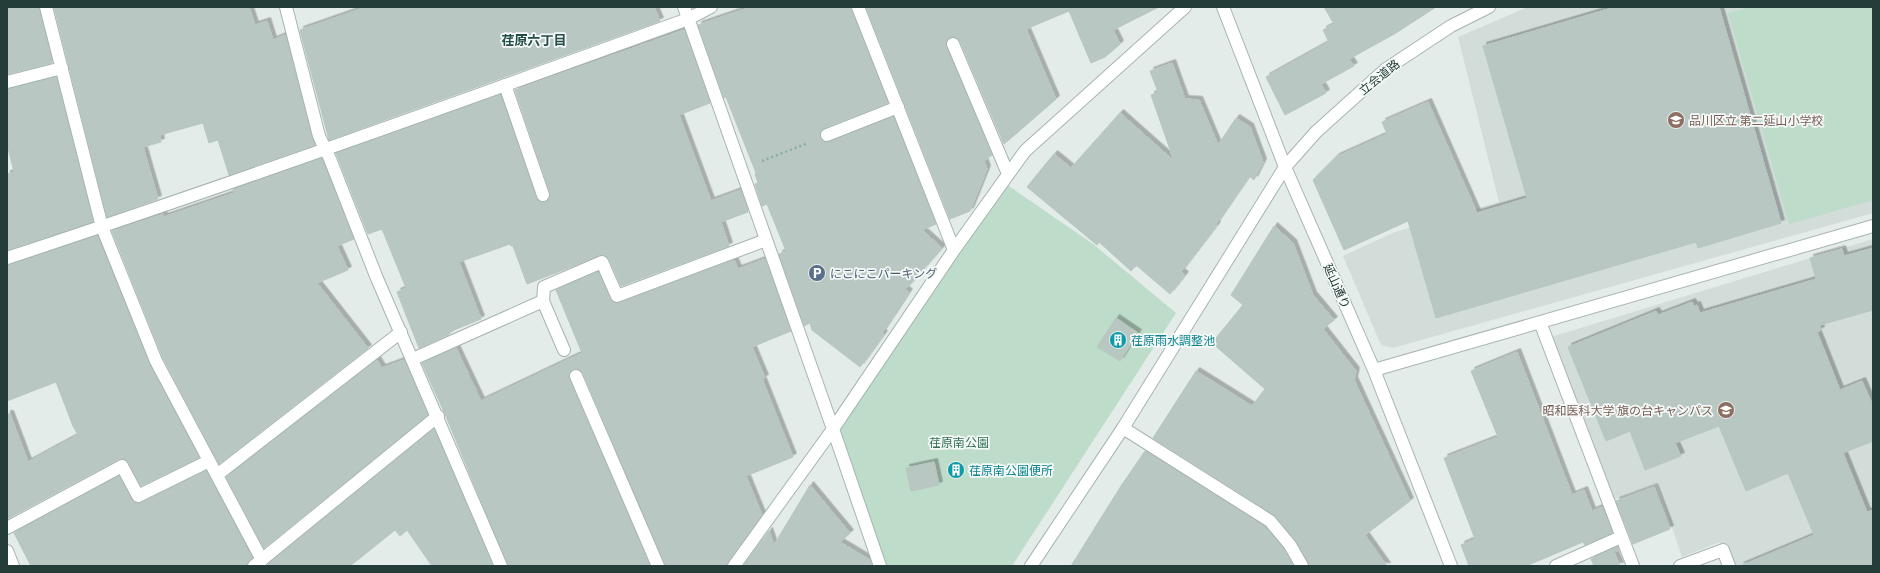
<svg xmlns="http://www.w3.org/2000/svg" width="1880" height="573" viewBox="0 0 1880 573" font-family="Manrope,'Noto Sans JP',sans-serif">
<defs>
<filter id="shadow"><feDropShadow dx="3.5" dy="-3.5" stdDeviation="0" flood-color="#0004"/></filter>
</defs>
<rect width="100%" height="100%" fill="#e4ecea"/>
<path fill="#d2dcd9" d="M 1528,7 L 1873,7 L 1873,213 L 1393,348 L 1381,345 L 1343,256 L 1395,232 L 1499,202 L 1458,37 Z
M 1873,239 L 1873,566 L 1730,566 L 1720,542 L 1682,557 L 1657,483 L 1613,500 L 1551,337 Z"/>
<path fill="#bedcca" d="M 1750,7 L 1873,7 L 1873,200 L 1789,224 L 1728,13 Z
M 1003,182 L 1093,244 L 1176,313 L 1012,566 L 887,566 L 833,429 Z"/>
<path fill="#b9c7c3" stroke="#b7c6c1" filter="url(#shadow)" d="M 7,7 L 39,7 L 52,63 L 7,74 Z
M 54,7 L 249,7 L 255,25 L 267,21 L 273,40 L 285,35 L 315,145 L 229,175 L 218,140 L 209,143 L 203,123 L 160,135 L 161,142 L 143,147 L 158,199 L 107,217 Z
M 366,7 L 654,7 L 660,21 L 329,140 L 300,30 Z
M 751,7 L 851,7 L 888,103 L 824,128 L 820,134 L 820,138 L 826,142 L 830,142 L 893,117 L 936,224 L 922,230 L 942,248 L 905,290 L 909,292 L 882,333 L 884,334 L 860,367 L 812,330 L 810,323 L 804,326 L 779,254 L 786,251 L 767,204 L 762,206 L 755,184 L 758,183 L 755,174 L 756,173 L 726,97 L 724,98 L 698,25 Z
M 866,7 L 1159,7 L 1113,30 L 1120,44 L 1105,57 L 1091,63 L 1069,11 L 1026,29 L 1056,99 L 1004,144 L 960,41 L 954,37 L 947,39 L 946,47 L 992,155 L 984,161 L 987,169 L 970,211 L 950,219 Z
M 1324,7 L 1436,7 L 1396,33 L 1349,59 L 1354,66 L 1321,84 L 1326,93 L 1285,115 L 1266,77 L 1329,42 L 1323,30 L 1334,24 Z
M 1615,7 L 1719,7 L 1781,223 L 1698,248 L 1696,242 L 1436,318 L 1408,221 L 1344,250 L 1313,180 L 1336,157 L 1387,134 L 1382,122 L 1428,102 L 1477,213 L 1527,198 L 1483,46 Z
M 684,30 L 710,103 L 679,115 L 711,201 L 741,190 L 748,212 L 721,222 L 729,246 L 621,286 L 609,259 L 602,255 L 527,284 L 513,246 L 511,246 L 510,244 L 459,262 L 481,319 L 449,332 L 450,334 L 419,348 L 397,292 L 406,288 L 382,229 L 368,234 L 336,153 L 500,95 L 536,197 L 538,201 L 545,202 L 549,200 L 550,193 L 515,90 Z
M 1172,63 L 1185,99 L 1199,100 L 1218,145 L 1236,118 L 1250,127 L 1263,162 L 1254,180 L 1249,176 L 1216,224 L 1217,225 L 1181,272 L 1185,275 L 1170,294 L 1136,265 L 1131,271 L 1099,242 L 1097,245 L 1027,187 L 1054,154 L 1071,168 L 1120,113 L 1174,161 L 1151,95 L 1158,92 L 1150,71 Z
M 56,77 L 93,222 L 7,250 L 7,174 L 14,172 L 7,144 L 7,89 Z
M 321,158 L 354,239 L 337,246 L 348,270 L 317,283 L 368,348 L 219,464 L 163,358 L 112,231 L 163,214 L 164,217 L 234,193 L 233,189 Z
M 1274,226 L 1293,243 L 1313,295 L 1334,320 L 1323,329 L 1356,371 L 1354,380 L 1410,501 L 1365,535 L 1387,566 L 1309,566 L 1296,541 L 1274,515 L 1153,438 L 1196,371 L 1252,406 L 1265,389 L 1212,343 L 1243,305 L 1231,295 Z
M 97,236 L 149,364 L 199,458 L 141,486 L 128,462 L 123,459 L 119,459 L 7,519 L 7,414 L 10,414 L 28,462 L 78,435 L 73,426 L 56,382 L 7,401 L 7,265 Z
M 1873,248 L 1873,310 L 1820,325 L 1821,330 L 1817,332 L 1840,390 L 1862,381 L 1873,406 L 1873,441 L 1843,453 L 1867,512 L 1873,510 L 1873,566 L 1740,566 L 1814,535 L 1788,473 L 1746,491 L 1719,426 L 1675,443 L 1681,456 L 1645,470 L 1630,431 L 1606,441 L 1568,347 L 1656,311 L 1658,315 L 1692,302 L 1694,306 L 1697,305 L 1700,313 L 1816,279 L 1810,258 L 1842,249 L 1844,256 Z
M 765,259 L 791,331 L 752,347 L 765,378 L 762,379 L 793,457 L 746,476 L 762,515 L 728,562 L 727,566 L 665,566 L 583,373 L 576,369 L 570,372 L 569,379 L 650,566 L 508,566 L 445,414 L 422,363 L 456,348 L 481,401 L 582,353 L 556,290 L 598,272 L 610,299 L 613,302 L 619,303 L 734,260 L 738,269 Z
M 1116,318 L 1138,333 L 1120,361 L 1097,347 Z
M 1517,352 L 1572,495 L 1584,490 L 1592,511 L 1602,507 L 1612,533 L 1585,545 L 1583,542 L 1526,566 L 1469,566 L 1461,545 L 1475,539 L 1444,458 L 1498,437 L 1471,371 Z
M 377,360 L 382,368 L 404,360 L 428,415 L 264,548 L 226,477 Z
M 434,429 L 493,566 L 432,566 L 407,530 L 400,536 L 395,530 L 350,566 L 266,566 Z
M 1145,451 L 1265,527 L 1284,549 L 1293,566 L 1071,566 L 1121,486 Z
M 934,462 L 939,485 L 911,491 L 906,468 Z
M 206,471 L 252,558 L 247,566 L 31,566 L 14,533 L 119,476 L 131,500 L 138,503 Z
M 810,485 L 850,533 L 840,542 L 870,560 L 872,566 L 743,566 L 769,531 L 774,545 Z
M 1654,487 L 1670,529 L 1633,544 L 1616,501 Z
M 1618,547 L 1619,550 L 1614,552 L 1620,566 L 1594,566 L 1591,559 Z"/>
<g fill="none" stroke-linecap="round" stroke-linejoin="round">
<g stroke="#a7b4b1" stroke-width="14">
<path id="service" d="M 953,44 L 1008,174
M 505,85 L 543,195
M 827,135 L 898,107
M 102,227 L 156,361 L 262,560
M 543,301 L 544,287 L 602,262 L 617,296 L 766,240
M 413,359 L 543,301 L 564,350
M 576,376 L 658,566
M 1123,428 L 1270,521 L 1290,545 L 1302,566
M 217,475 L 401,332
M 7,528 L 122,466 L 138,496 L 209,461
M 1556,566 L 1621,537"/>
</g>
<g stroke="#a7b4b1" stroke-width="14">
<path id="minor" d="M 46,7 L 102,227
M 286,7 L 319,136 L 330,159 L 376,276 L 501,566
M 684,7 L 833,429 L 880,566
M 858,7 L 954,250
M 1223,7 L 1285,167 L 1374,370 L 1451,566
M 7,82 L 62,68
M 7,258 C 235,183 462,101 688,19 L 711,7
M 1540,322 L 1633,566
M 1374,370 L 1873,226
M 254,566 L 438,416
M 734,566 L 833,429 L 954,250 L 1025,151 L 1185,7
M 1031,566 L 1123,428 L 1285,167 L 1316,132 L 1386,69 L 1451,26 L 1489,7
M 1680,566 L 1723,550 L 1729,566"/>
</g>
<g stroke="#a7b4b1" stroke-width="14">
<path id="tertiary" d="M 7,551 L 13,566"/>
</g>
<path stroke="#87aea6" stroke-width="2.5" stroke-dasharray="2 3" stroke-linecap="butt" d="M 762,161 L 808,143"/>
<use href="#service" stroke="#fff" stroke-width="12"/>
<use href="#minor" stroke="#fff" stroke-width="12"/>
<use href="#tertiary" stroke="#fff" stroke-width="12"/>
</g>
<defs>
<g id="school-disc" transform="scale(0.9)"><circle r="9.5" fill="#8d6e63" stroke="#f4f9f7"/><path d="M0-5L7-2L0 1L-7-2ZM-4 1L0 2.5L4 1V4Q0 6-4 4Z" fill="#fff"/></g>
<g id="parking-disc" transform="scale(0.9)"><circle r="9.5" fill="#5c6f8a" stroke="#f4f9f7"/><path d="M-3.5-5.5H1a3.5 3.5 0 0 1 0 7H-1V5.5H-3.5ZM-1-3.4V-.6H.8a1.4 1.4 0 0 0 0-2.8Z" fill="#fff"/></g>
<g id="building-disc" transform="scale(0.9)"><circle r="9.5" fill="#0f9aa8" stroke="#f4f9f7"/><path d="M-4-6H4V6H1V3H-1V6H-4ZM-2.5-4.3h1.7v1.8h-1.7ZM.8-4.3h1.7v1.8H.8ZM-2.5-1h1.7V.8h-1.7ZM.8-1h1.7V.8H.8Z" fill="#fff"/></g>
<g id="university-disc" transform="scale(0.9)"><circle r="9.5" fill="#8d6e63" stroke="#f4f9f7"/><path d="M0-5L7-2L0 1L-7-2ZM-4 1L0 2.5L4 1V4Q0 6-4 4Z" fill="#fff"/></g>
</defs>
<g fill-rule="evenodd">
<use href="#school-disc" x="1676" y="120"/>
<use href="#parking-disc" x="817" y="273"/>
<use href="#building-disc" x="1118" y="340"/>
<use href="#university-disc" x="1726" y="410"/>
<use href="#building-disc" x="956" y="470"/>
</g>
<g text-anchor="middle" dominant-baseline="central" stroke-width="3.5" stroke-linejoin="round" paint-order="stroke">
<g font-size="12" fill="#243d39" stroke="#f4f9f7">
<text transform="translate(1379 77) rotate(-39)">立会道路</text>
<text transform="translate(1337 286) rotate(66)">延山通り</text>
</g>
<g font-size="12" fill="#785e54" stroke="#f4f9f7" text-anchor="start">
<text x="1689" y="120">品川区立 第二延山小学校</text>
<text x="1713" y="410" text-anchor="end">昭和医科大学 旗の台キャンパス</text>
</g>
<g font-size="12" fill="#4e5e75" stroke="#f4f9f7" text-anchor="start">
<text x="830" y="273">にこにこパーキング</text>
</g>
<g font-size="12" fill="#0d838f" stroke="#f4f9f7" text-anchor="start">
<text x="1131" y="340">荏原雨水調整池</text>
<text x="969" y="470">荏原南公園便所</text>
</g>
<g font-size="12" fill="#317151" stroke="#f4f9f7">
<text x="959" y="442">荏原南公園</text>
</g>
<g font-size="13" font-weight="bold" fill="#224e48" stroke="#f4f9f7">
<text x="534" y="40">荏原六丁目</text>
</g>
</g>
<rect width="1880" height="573" fill="none" stroke="#243d39" stroke-width="16"/>
</svg>
